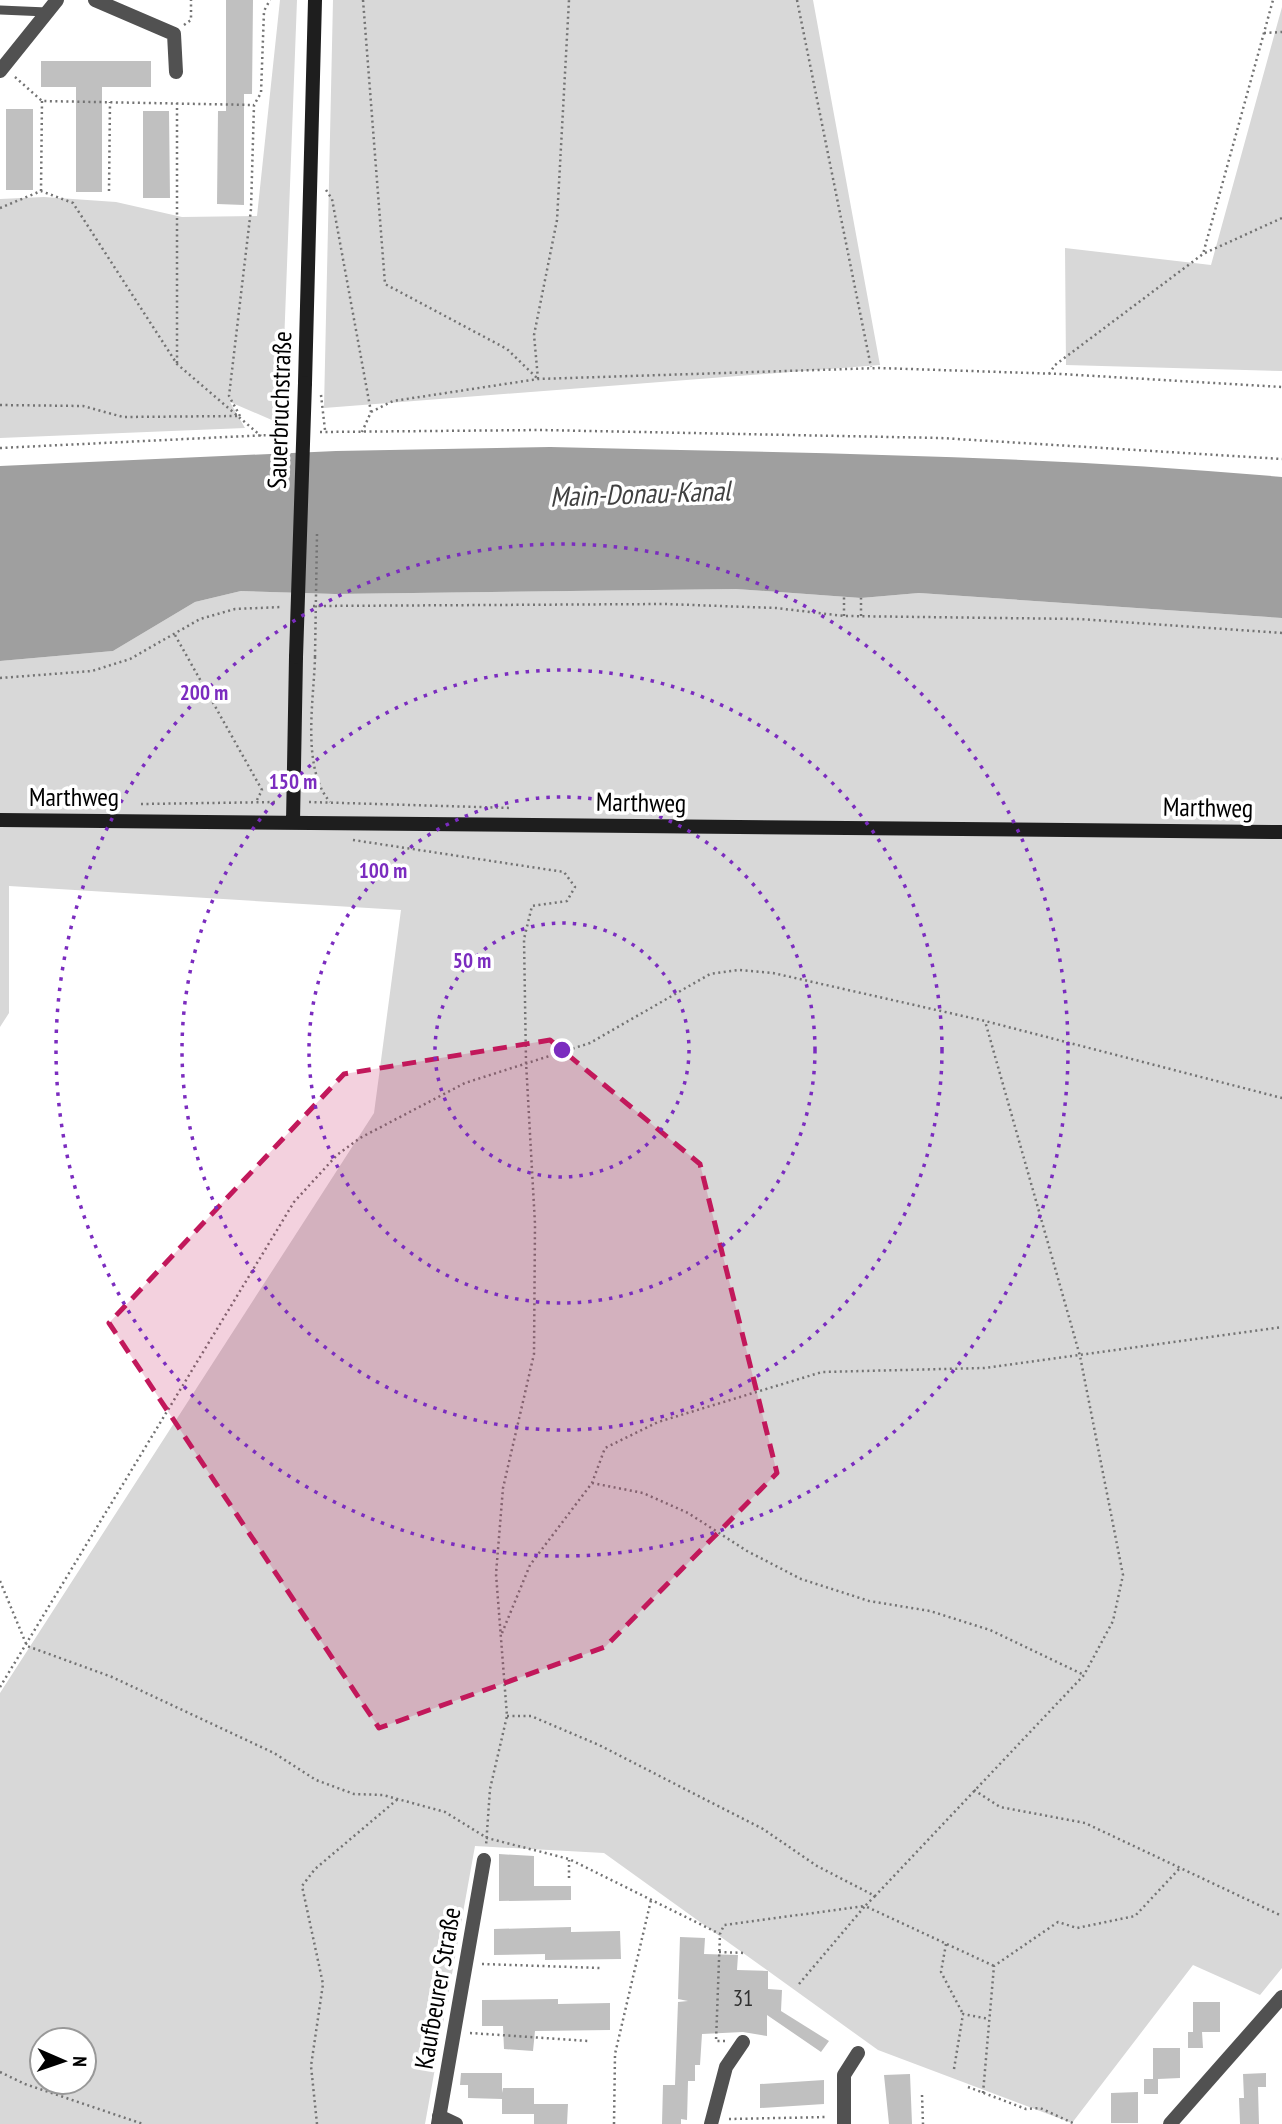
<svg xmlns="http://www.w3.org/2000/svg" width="1282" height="2124" viewBox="0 0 1282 2124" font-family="'PT Sans Narrow',sans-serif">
<rect width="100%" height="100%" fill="#fff"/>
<path fill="#d8d8d8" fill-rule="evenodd" d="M 280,0 L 297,0 L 281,424 L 230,402 L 245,428 L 0,438 L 0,199 L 44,197 L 116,202 L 182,217 L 257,216 Z
M 333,0 L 813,0 L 880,365 L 324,408 Z
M 1282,7 L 1282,371 L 1066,365 L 1065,248 L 1211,265 Z
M 736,589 L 861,598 L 919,593 L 1282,618 L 1282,1968 L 1260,1995 L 1193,1965 L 1072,2123 L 878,2050 L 604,1853 L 475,1846 L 425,2124 L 0,2124 L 0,1693 L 374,1113 L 401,910 L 9,886 L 9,1013 L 0,1027 L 0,661 L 113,651 L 195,602 L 241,591 L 335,594 ZM 42,2040 L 84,2040 L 84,2082 L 42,2082 Z"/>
<path fill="#9f9f9f" d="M 550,447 C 794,453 1039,455 1282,477 L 1282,618 L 919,593 L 861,598 L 736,589 L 335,594 L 241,591 L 195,602 L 113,651 L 0,661 L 0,466 L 336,451 Z"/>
<path fill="#c0c0c0" d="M 226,0 L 253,0 L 252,94 L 244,94 L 244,205 L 217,204 L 218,111 L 226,111 Z
M 41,61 L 151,61 L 151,87 L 102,87 L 102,192 L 76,192 L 76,87 L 41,87 Z
M 6,109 L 33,109 L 33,190 L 6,190 Z
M 143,111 L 169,111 L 170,198 L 143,198 Z
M 499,1854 L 534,1856 L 534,1886 L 571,1886 L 571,1900 L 499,1901 Z
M 571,1927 L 571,1932 L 620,1931 L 621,1959 L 545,1960 L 545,1954 L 494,1955 L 494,1929 Z
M 680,1937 L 705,1938 L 704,1954 L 738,1955 L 737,1970 L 768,1971 L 768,1989 L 782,1990 L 781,2011 L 829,2041 L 821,2052 L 767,2015 L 767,2036 L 743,2032 L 702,2034 L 700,2065 L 695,2065 L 695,2081 L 688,2081 L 687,2120 L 681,2119 L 681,2124 L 662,2124 L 663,2085 L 675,2085 L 678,2002 L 688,2001 L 678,1999 Z
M 558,1999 L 558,2004 L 610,2003 L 610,2030 L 535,2031 L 533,2051 L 504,2049 L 503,2026 L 482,2026 L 482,2000 Z
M 1193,2002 L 1220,2002 L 1220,2032 L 1199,2032 L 1202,2032 L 1203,2048 L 1188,2048 L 1188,2032 L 1193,2032 Z
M 1153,2048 L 1180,2048 L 1180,2078 L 1158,2079 L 1158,2094 L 1144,2094 L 1144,2079 L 1153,2079 Z
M 461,2073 L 502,2073 L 502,2093 L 503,2088 L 534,2088 L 534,2110 L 534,2104 L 568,2104 L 567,2124 L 534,2124 L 534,2114 L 502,2114 L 502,2099 L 468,2098 L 468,2085 L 460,2085 Z
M 1266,2073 L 1266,2087 L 1258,2087 L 1259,2124 L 1240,2124 L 1239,2098 L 1244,2098 L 1243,2074 Z
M 910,2074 L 912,2124 L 889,2124 L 884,2075 Z
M 824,2080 L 824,2104 L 760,2108 L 760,2084 Z
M 1138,2092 L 1138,2123 L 1111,2123 L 1111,2093 Z"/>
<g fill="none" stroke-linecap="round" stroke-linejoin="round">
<path stroke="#737373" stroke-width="2.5" stroke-dasharray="2 3.5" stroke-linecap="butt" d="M 363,0 L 385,284 L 507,349 L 538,379
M 797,0 L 871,367
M 184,25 L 191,20 L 191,0
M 1264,33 L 1282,32
M 15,77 L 42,101 L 254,105
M 326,190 L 332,199 L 371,412 L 362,432
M 41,191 L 42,101
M 109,191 L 110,102
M 0,208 L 41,191 L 73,203 L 177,364 L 261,436
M 1205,253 L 1282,218
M 177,363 L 177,103
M 1049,374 L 1055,365 L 1203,254 L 1273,0
M 538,379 L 534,335 L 557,220 L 569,0
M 321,395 L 325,430
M 0,405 L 83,406 L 123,417 L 240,416
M 371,412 L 393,401 L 538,379 L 879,368 L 1061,374 L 1282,387
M 240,416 L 229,396 L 251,209 L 254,105 L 261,93 L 264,11 L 270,0
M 320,432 L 540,430 L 941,438 L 1282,459
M 0,448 L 289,434
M 313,606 L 665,604 L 776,608 L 844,616 L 1079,619 L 1282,633
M 844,616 L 844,597
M 861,616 L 861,598
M 175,635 L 262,790 L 256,802
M 315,657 C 314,700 301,768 330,802
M 0,678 L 92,671 L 130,659 L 200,619 L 235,609 L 282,607
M 309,802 L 512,808
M 141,804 L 278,802
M 353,840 L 564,872 L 575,887 L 567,901 L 532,906 L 524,939 L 526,1062 L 535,1224 L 534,1354 L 503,1488 L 496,1574 L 507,1716 L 490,1789 L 486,1846
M 592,1483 L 643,1493 L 688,1513 L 747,1551 L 801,1579 L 869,1601 L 930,1611 L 990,1630 L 1084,1675
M 0,1581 L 27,1646 L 112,1677 L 274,1753 L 316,1780 L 354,1794 L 383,1795 L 445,1812 L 487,1838 L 569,1859 L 720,1934
M 502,1633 L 530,1565 L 592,1483 L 605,1448 L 658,1422 L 822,1372 L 984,1368 L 1282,1327
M 0,1687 L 294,1202 L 337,1155 L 360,1138 L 465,1083 L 590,1043 L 710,974 L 739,970 L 773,973 L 985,1021 L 1282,1098
M 507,1716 L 531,1716 L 599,1745 L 763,1829 L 817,1866 L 875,1896 L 1084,1675 L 1113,1621 L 1123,1575 L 1080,1356 L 985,1021
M 974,1790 L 1000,1807 L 1085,1823 L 1282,1916
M 569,1878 L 569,1860
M 875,1896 L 865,1906 L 994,1966
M 946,1944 L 941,1972 L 963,2014
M 719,1952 L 746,1953
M 482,1964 L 600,1968
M 799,1984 L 865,1906
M 470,2033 L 588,2041
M 725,2041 L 716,2041 L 720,1934 L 724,1925 L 865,1906
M 954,2069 L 963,2014 L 989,2019
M 0,2072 L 25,2084 L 143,2124
M 968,2087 L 1026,2109 L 1040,2108 L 1075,2124
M 983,2093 L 994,1966 L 1058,1922 L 1077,1928 L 1135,1916 L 1180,1868
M 922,2095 L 923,2124
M 729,2119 L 828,2117
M 317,2124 L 311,2066 L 323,1984 L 302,1886 L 315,1869 L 399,1798
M 614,2124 L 615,2054 L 651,1900"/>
<path stroke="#515151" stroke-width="9" d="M 0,10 L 47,12"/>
<path stroke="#515151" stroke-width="14" d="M 95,0 L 174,34 L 176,72
M 0,71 L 57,0
M 439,2116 L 456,2124
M 438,2124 L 484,1860
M 711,2124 L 726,2067 L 743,2042
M 844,2124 L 844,2075 L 858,2053
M 1170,2124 L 1282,1997"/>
<path stroke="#1e1e1e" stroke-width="14" d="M 305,383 L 315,0
M 0,820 L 1282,832
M 293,822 L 296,657"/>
<path stroke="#737373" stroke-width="2.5" stroke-dasharray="2 3.5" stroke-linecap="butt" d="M 315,657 L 317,534"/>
<path stroke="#1e1e1e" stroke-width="14" d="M 296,657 L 305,383"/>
</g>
<path fill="#c2185b" fill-opacity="0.2" stroke="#c2185b" stroke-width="5" stroke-dasharray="14 9" stroke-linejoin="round" d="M 550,1040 L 700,1164 L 777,1473 L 605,1647 L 379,1728 L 109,1323 L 344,1074 Z"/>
<g fill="none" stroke="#7b2cbf" stroke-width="3.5" stroke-dasharray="3.5 7">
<circle cx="562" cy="1050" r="127"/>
<circle cx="562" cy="1050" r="253"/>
<circle cx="562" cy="1050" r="380"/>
<circle cx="562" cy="1050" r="506"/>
</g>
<g text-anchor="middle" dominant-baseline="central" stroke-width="7" stroke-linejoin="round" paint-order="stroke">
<g font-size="23" fill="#303030">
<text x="743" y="1997">31</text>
</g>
<g font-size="26" fill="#000" stroke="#fff">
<text transform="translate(279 410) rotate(-88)">Sauerbruchstraße</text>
<text x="74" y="796">Marthweg</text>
<text transform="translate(641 802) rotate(1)">Marthweg</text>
<text transform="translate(1208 807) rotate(1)">Marthweg</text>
<text transform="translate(437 1988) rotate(-80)">Kaufbeurer Straße</text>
</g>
<g font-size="28" font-style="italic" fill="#404040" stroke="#fff">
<text transform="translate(640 493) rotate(-2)">Main-Donau-Kanal</text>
</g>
</g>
<circle cx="562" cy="1050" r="10" fill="#7b2cbf" stroke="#fff" stroke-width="3.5"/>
<g font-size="21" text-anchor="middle" font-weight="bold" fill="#7b2cbf" stroke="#fff" stroke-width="7" stroke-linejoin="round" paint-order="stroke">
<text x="204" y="700">200 m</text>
<text x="293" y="789">150 m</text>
<text x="383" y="878">100 m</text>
<text x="472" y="968">50 m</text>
</g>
<g transform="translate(63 2061) rotate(92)"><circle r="33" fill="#ffffff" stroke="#999999" stroke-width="2"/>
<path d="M0-5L12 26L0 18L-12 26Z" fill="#000000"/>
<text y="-10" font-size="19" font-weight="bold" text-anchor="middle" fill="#000000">N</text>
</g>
</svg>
